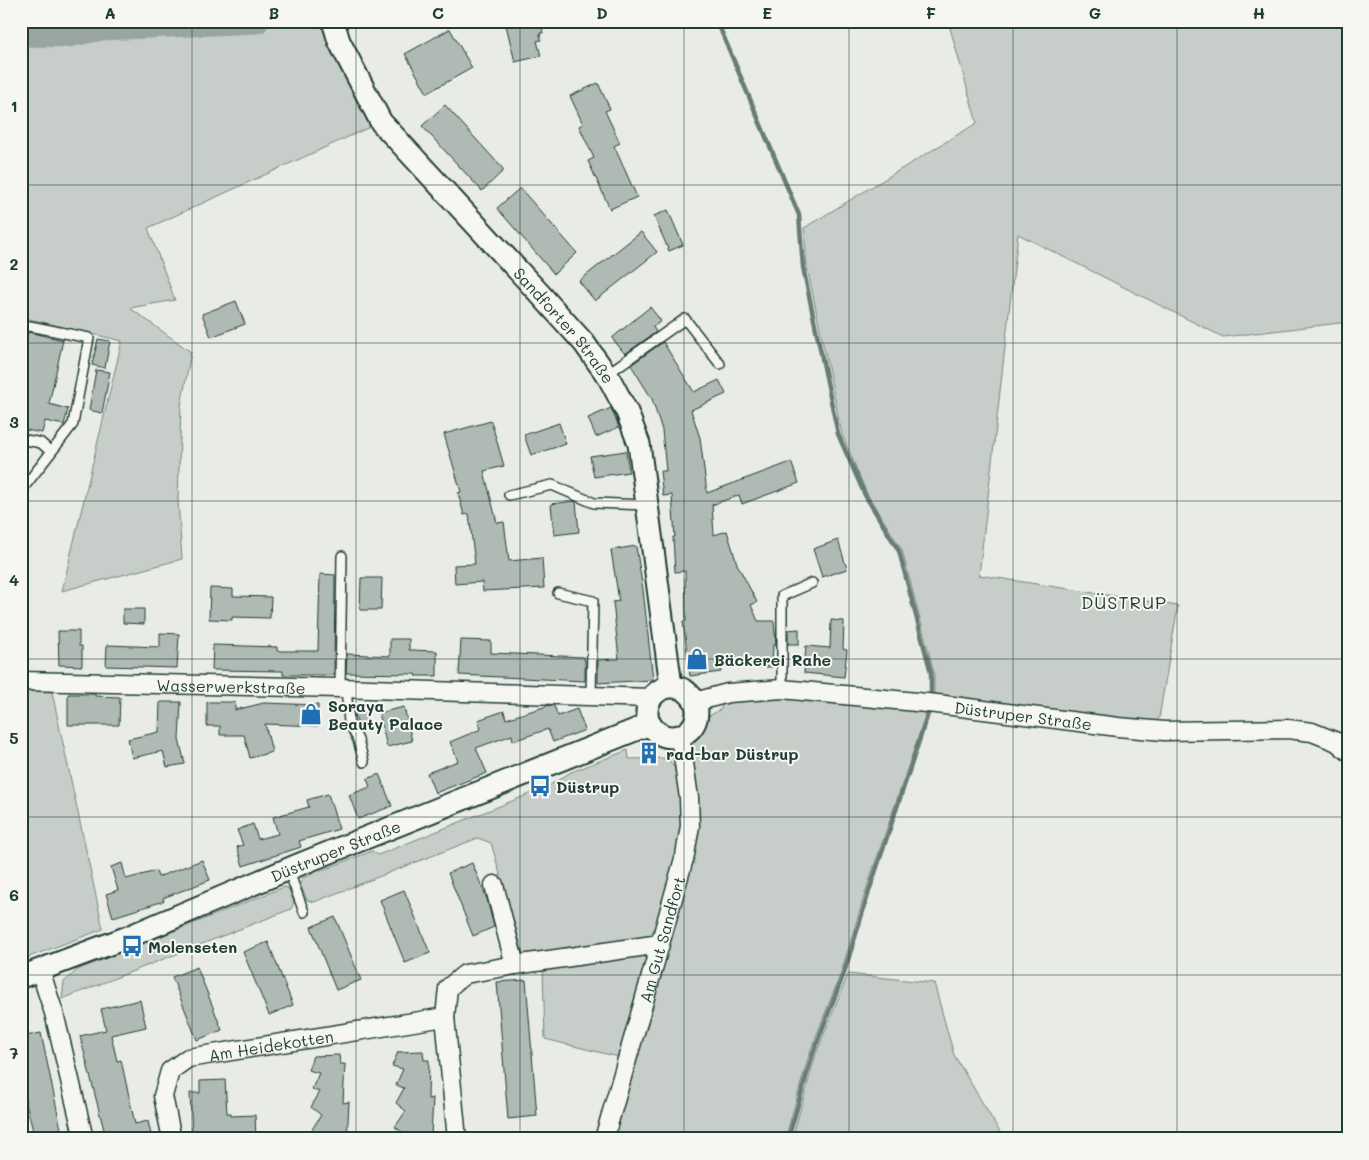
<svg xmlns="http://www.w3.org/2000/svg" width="1369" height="1160" viewBox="0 0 1369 1160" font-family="Mali,sans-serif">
<rect width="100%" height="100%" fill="#e9ebe7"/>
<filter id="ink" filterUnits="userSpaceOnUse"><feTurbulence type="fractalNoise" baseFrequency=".02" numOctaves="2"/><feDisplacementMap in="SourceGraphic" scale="10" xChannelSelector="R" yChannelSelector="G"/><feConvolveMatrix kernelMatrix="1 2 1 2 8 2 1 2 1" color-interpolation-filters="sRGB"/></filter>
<g filter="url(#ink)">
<path fill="#c7cec9" stroke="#73867e" d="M 21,21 L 333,21 L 381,122 L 148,228 L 175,300 L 130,308 L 191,352 L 181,406 L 178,500 L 182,559 L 62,591 L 122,341 L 21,317 Z
M 948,21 L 1348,21 L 1348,322 L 1223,337 L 1018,234 L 979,575 L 1178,606 L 1159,718 L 1154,723 L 934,697 L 934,673 L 902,550 L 867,494 L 842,434 L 807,267 L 804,228 L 977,123 Z
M 21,691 L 52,692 L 103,929 L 21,960 Z
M 782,697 L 927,711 L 867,887 L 841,973 L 810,1052 L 785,1139 L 604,1139 L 627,1059 L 545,1039 L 543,968 L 523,953 L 491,843 L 478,838 L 314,902 L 307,900 L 300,884 L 302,878 L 372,851 L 378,855 L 547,787 L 571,772 L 628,750 L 629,759 L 668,758 L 674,767 L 677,777 L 696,781 L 692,745 L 709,716 L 721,709 L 723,701 Z
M 284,887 L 288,888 L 294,902 L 291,909 L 62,999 L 64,982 L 77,970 Z
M 848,974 L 934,983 L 954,1055 L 1004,1139 L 792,1139 L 816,1054 Z"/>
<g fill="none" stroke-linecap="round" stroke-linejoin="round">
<path stroke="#687c75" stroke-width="4.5" d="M 717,21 L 799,215 L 803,267 L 838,434 L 865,495 L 899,551 L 931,673 L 931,700
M 788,1139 L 813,1053 L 844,973 L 870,888 L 930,708"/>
<path stroke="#99a6a0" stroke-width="25" d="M 21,34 L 68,35 L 102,28 L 257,21"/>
</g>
<path fill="#b0bab5" stroke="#1f3d34" d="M 505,21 L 541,21 L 543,33 L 540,33 L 541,40 L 537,41 L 541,56 L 515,62 Z
M 450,29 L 472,68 L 427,93 L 405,54 Z
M 598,83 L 610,109 L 605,111 L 620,143 L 614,146 L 637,197 L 610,209 L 588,161 L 594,158 L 579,126 L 583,124 L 570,96 Z
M 445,105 L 504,170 L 482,191 L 422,126 Z
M 520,188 L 577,253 L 554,274 L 497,208 Z
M 668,210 L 683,245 L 669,251 L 654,216 Z
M 641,232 L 657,252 L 595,301 L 579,281 Z
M 236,301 L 245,324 L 211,337 L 202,314 Z
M 650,307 L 661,321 L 653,327 L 656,332 L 625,354 L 612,338 Z
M 28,332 L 63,340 L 49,404 L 68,409 L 64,425 L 45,421 L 42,433 L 21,429 L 21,363 Z
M 98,339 L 110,341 L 105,368 L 92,365 Z
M 663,342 L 694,392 L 719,380 L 726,394 L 691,410 L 700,438 L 707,493 L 791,462 L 799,483 L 742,504 L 739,495 L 712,505 L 714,535 L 727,531 L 737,564 L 757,602 L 751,605 L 758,621 L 774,621 L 776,645 L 773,645 L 772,667 L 756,667 L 756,663 L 720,666 L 721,672 L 690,676 L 683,621 L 686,621 L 685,571 L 675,572 L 673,537 L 675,537 L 672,495 L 663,496 L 660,471 L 666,471 L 662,430 L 652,399 L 631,365 Z
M 96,370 L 110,372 L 102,413 L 89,410 Z
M 611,408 L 619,427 L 596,437 L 588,418 Z
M 491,421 L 504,466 L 484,471 L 497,523 L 504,522 L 509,561 L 542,558 L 544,588 L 483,591 L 482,582 L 455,584 L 454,565 L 475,564 L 469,514 L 464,515 L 458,493 L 461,492 L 444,434 Z
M 559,423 L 566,444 L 531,455 L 524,435 Z
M 626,451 L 629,472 L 594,477 L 590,456 Z
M 574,501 L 576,502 L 579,532 L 554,535 L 551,504 Z
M 838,540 L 847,569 L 822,577 L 813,549 Z
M 636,546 L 643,590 L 653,680 L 598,683 L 598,660 L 619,659 L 613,602 L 619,601 L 611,550 Z
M 320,574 L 335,575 L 334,675 L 283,675 L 283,671 L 212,670 L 213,645 L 277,647 L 277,651 L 318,651 Z
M 361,578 L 382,578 L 381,610 L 360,610 Z
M 210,588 L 233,589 L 233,596 L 271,597 L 270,618 L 232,617 L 232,620 L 209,619 Z
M 123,609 L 144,609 L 144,624 L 123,623 Z
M 831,620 L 844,621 L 843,649 L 847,650 L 844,677 L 804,673 L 806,646 L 830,648 Z
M 799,629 L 799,644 L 788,644 L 788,630 Z
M 58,631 L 79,631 L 79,646 L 82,646 L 82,666 L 59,665 Z
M 160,633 L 179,634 L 177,668 L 106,666 L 107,645 L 160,647 Z
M 390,639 L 409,639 L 409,650 L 437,651 L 437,676 L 415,676 L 416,674 L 346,673 L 347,654 L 390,656 Z
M 461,640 L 491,641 L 491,653 L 584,657 L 584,660 L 585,660 L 585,681 L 459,675 Z
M 68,694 L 95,694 L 95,696 L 120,697 L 119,725 L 68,725 Z
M 160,702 L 181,702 L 179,739 L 185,764 L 167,767 L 163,751 L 132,758 L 128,739 L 159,732 Z
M 207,702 L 235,702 L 235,710 L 264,703 L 318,705 L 318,726 L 265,724 L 272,752 L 250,758 L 244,735 L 220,735 L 220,726 L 207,726 Z
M 550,705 L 554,706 L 558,716 L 577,709 L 585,730 L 553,742 L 548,729 L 513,741 L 512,735 L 476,748 L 487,773 L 435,793 L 427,773 L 458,761 L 450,742 L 481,729 L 478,720 L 504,711 L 506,719 Z
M 404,707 L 412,741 L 387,747 L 379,713 Z
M 365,712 L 368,724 L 358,726 L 355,714 Z
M 379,774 L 392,806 L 358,819 L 349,795 L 370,787 L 367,779 Z
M 328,794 L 339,829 L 299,841 L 301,847 L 243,866 L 237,847 L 243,845 L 237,830 L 253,824 L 258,839 L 278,834 L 273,817 L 309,807 L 307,800 Z
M 202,860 L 210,880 L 163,898 L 164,901 L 113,917 L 106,894 L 118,890 L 111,867 L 122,863 L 126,879 L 156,871 L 158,877 Z
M 472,863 L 487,899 L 494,927 L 473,936 L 448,873 Z
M 404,890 L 430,953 L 405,963 L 380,900 Z
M 335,917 L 361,980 L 336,990 L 311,927 Z
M 268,942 L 293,1005 L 269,1015 L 243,952 Z
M 197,967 L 222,1030 L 197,1040 L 172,977 Z
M 526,980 L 537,1116 L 508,1119 L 497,982 Z
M 140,1000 L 146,1027 L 111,1035 L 117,1061 L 121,1060 L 135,1124 L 148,1121 L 152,1139 L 117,1139 L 115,1131 L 105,1134 L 80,1036 L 106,1030 L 101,1009 Z
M 41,1033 L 61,1129 L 34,1135 L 23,1091 L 21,1092 L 21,1037 Z
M 423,1051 L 424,1060 L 429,1060 L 428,1099 L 433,1098 L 431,1136 L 408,1136 L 395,1127 L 406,1111 L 396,1103 L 404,1088 L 396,1085 L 403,1069 L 392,1066 L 398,1052 Z
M 339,1055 L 340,1064 L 345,1064 L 343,1103 L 349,1102 L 347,1139 L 322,1139 L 311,1131 L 321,1115 L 311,1107 L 320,1092 L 312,1089 L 319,1073 L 308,1070 L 313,1056 Z
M 225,1080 L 227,1113 L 231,1113 L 231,1116 L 255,1115 L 256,1139 L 200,1139 L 199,1134 L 192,1134 L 190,1093 L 200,1093 L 200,1081 Z"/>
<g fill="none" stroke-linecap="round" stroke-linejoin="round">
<g stroke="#1f3d34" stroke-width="12">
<path id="service" d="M 21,327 L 30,326 L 89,338 L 73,424 L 21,491
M 607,374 L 685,319 L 720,364
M 21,439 L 41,443 L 51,452
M 509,495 L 552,485 L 594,503 L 646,505
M 558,593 L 593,601 L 591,695
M 340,688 L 342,556
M 346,688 L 349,722 L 358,740 L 364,762
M 782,689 L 782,596 L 812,583
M 288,869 L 304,912"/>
</g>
<g stroke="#1f3d34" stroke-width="21">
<g id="minor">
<path id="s1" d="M 21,681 L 340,688 L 651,698"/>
<path id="s2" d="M 695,702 L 728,693 L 782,689 L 937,704 L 1118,727 L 1164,731 L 1288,729 L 1312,732 L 1337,742 L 1348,751"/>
<path d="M 494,885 L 515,965"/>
<path d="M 40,970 L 54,1013 L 84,1139"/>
<path id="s3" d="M 172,1139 L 163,1096 L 170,1071 L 188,1058 L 445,1017"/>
<path d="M 457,1139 L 445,1017 L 448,988 L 465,974 L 515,965 L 660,944"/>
<path id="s4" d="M 604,1139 L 644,1001 L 685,855 L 690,826 L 689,798 L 680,735"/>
</g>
</g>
<g stroke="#1f3d34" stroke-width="25">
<g id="tertiary">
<path id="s5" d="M 333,21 L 339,41 L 381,122 L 539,293 L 584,343 L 609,378 L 627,412 L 639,444 L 671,686"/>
<circle cx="672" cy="712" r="25"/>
<path id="s6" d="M 21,977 L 128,937 L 298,865 L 650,724"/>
</g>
</g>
<use href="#service" stroke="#f6f6f2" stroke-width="9"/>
<use href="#minor" stroke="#f6f6f2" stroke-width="18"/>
<use href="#tertiary" stroke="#f6f6f2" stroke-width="21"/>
</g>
</g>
<path fill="none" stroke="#1f3d34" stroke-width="1" stroke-opacity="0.55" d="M 192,21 L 192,1139M 356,21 L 356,1139M 520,21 L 520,1139M 684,21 L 684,1139M 849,21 L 849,1139M 1013,21 L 1013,1139M 1177,21 L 1177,1139M 21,185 L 1348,185M 21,343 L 1348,343M 21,501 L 1348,501M 21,659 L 1348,659M 21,817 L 1348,817M 21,975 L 1348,975"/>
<defs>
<g id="shop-bare" transform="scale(1.725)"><path d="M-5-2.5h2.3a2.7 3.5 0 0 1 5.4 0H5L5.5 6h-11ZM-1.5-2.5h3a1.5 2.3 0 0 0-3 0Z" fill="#1f6fb2" stroke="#f6f6f2" stroke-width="2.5" paint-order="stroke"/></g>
<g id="building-bare" transform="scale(1.725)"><path d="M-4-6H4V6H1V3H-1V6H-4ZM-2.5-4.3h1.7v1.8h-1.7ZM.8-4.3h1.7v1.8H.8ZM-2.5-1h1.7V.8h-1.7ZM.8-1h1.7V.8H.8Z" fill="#1f6fb2" stroke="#f6f6f2" stroke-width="2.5" paint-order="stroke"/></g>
<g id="bus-bare" transform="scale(1.725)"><path d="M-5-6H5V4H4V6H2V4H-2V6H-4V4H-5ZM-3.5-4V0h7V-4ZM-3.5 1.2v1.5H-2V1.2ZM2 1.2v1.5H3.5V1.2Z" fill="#1f6fb2" stroke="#f6f6f2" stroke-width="2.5" paint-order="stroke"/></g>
</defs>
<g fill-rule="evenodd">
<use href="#shop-bare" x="697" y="659"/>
<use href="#shop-bare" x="311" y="714"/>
<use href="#building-bare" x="649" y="753"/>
<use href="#bus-bare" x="540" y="786"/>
<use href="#bus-bare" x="132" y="946"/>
</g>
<g text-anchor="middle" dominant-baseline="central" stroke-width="4" stroke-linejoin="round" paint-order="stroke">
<g font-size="16" fill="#1f3d34" stroke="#f6f6f2">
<text stroke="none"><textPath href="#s5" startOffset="386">Sandforter Straße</textPath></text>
<text stroke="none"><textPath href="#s1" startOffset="210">Wasserwerkstraße</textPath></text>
<text stroke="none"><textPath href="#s2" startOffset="331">Düstruper Straße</textPath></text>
<text stroke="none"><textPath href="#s6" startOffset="339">Düstruper Straße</textPath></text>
<text stroke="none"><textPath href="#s4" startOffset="208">Am Gut Sandfort</textPath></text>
<text stroke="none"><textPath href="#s3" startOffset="176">Am Heidekotten</textPath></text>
</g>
<g font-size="16" font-weight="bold" fill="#1f3d34" stroke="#f6f6f2" text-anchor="start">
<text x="714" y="659">Bäckerei Rahe</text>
<text x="328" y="705">Soraya<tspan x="328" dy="18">Beauty Palace</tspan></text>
<text x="666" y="753">rad-bar Düstrup</text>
<text x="556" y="786">Düstrup</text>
<text x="148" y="946">Molenseten</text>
</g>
<g font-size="18" letter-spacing="1" fill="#1f3d34" stroke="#f6f6f2">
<text x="1124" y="602">DÜSTRUP</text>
</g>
</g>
<rect width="1369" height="1160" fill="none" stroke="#f6f6f2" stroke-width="55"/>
<rect x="28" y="28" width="1314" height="1104" fill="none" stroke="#1f3d34" stroke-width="2"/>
<g font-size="16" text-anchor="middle" font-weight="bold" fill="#1f3d34">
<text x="110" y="19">A</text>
<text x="274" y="19">B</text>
<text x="438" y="19">C</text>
<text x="602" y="19">D</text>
<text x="767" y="19">E</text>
<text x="931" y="19">F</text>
<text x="1095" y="19">G</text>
<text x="1259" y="19">H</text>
<text x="14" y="112">1</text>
<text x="14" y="270">2</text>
<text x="14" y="428">3</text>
<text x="14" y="586">4</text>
<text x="14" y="744">5</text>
<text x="14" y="901">6</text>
<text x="14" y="1059">7</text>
</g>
</svg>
